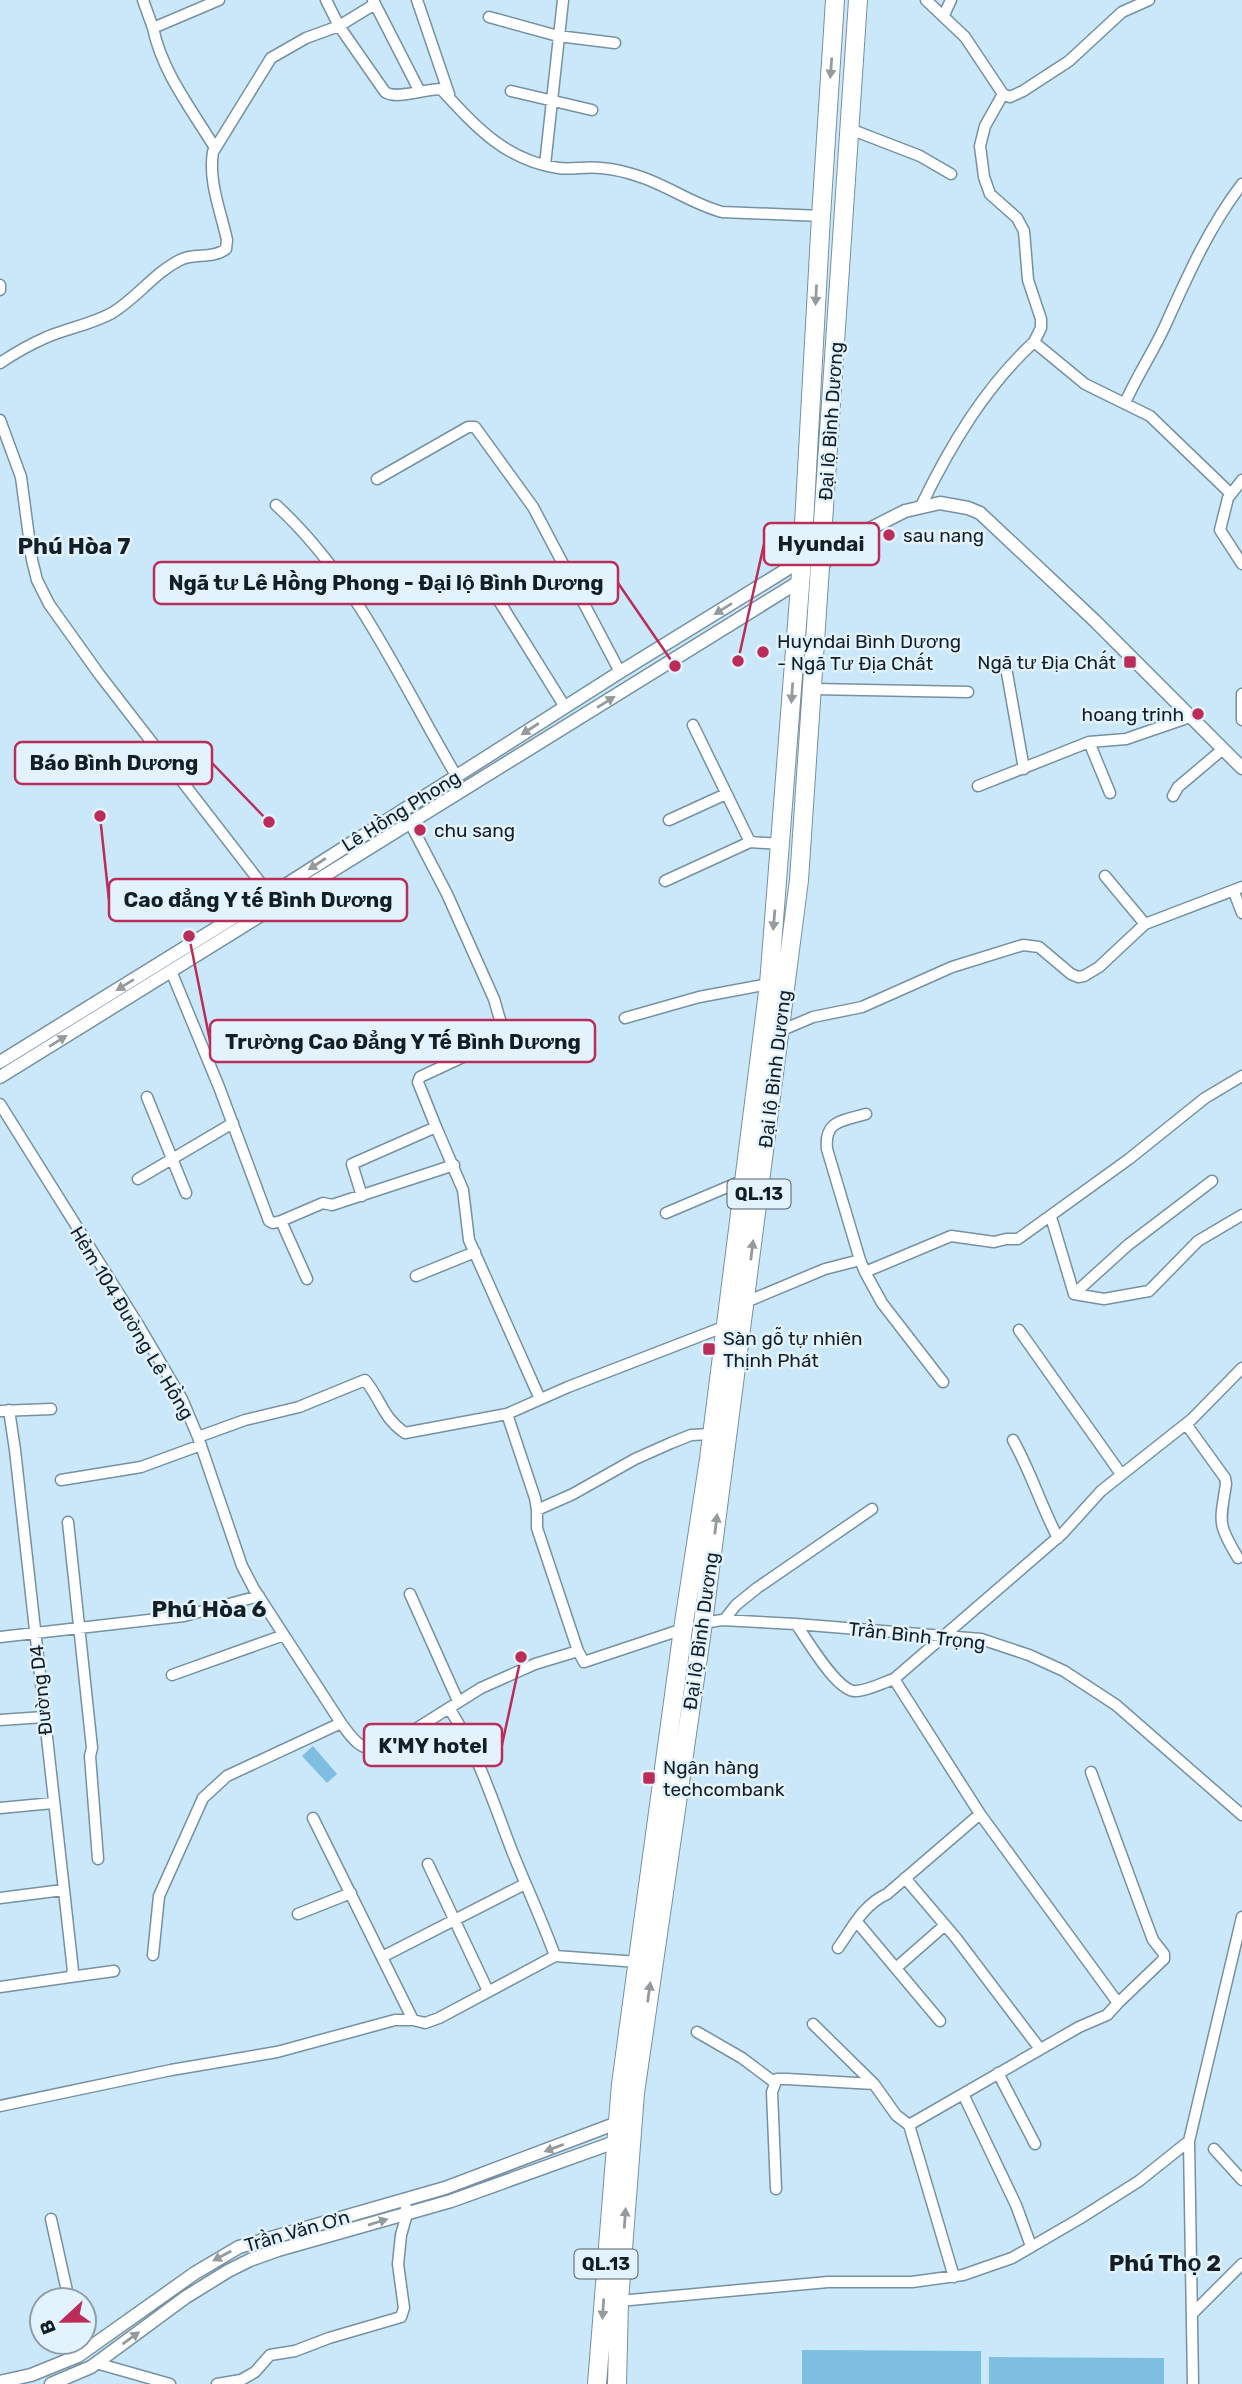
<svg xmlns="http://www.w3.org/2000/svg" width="1242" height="2384" viewBox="0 0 1242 2384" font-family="Rubik,sans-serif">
<rect width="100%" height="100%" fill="#cae8f9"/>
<path fill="#7dbee1" d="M 313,1746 L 337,1774 L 327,1783 L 302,1756 Z
M 802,2350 L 981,2351 L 981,2384 L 802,2384 Z
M 989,2357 L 1164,2358 L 1164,2384 L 989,2384 Z"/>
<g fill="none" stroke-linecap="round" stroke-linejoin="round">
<g stroke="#7691a1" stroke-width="13">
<path id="minor" d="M 143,0 L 153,28
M 326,0 L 339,26 L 385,92 C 396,100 424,89 441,89 C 475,126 505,160 558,168 C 572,170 587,166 601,168 C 613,169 626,172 638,176 C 667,185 692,204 722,212 L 821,216
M 417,0 L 449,94
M 926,0 L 965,37 L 1003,94 L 985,126 L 980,146 L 984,177 L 990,194 L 1017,218 L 1024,231 L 1028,280 L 1041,319 L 1041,328 L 1034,342
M 375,4 L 419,90
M 944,15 L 951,0
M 489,17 L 558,36 L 615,43
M 511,91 L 592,110
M 1003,94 L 1010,97 L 1023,91 L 1069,61 L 1122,12 L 1149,0
M 850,129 L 920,156 L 951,174
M 215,148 C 192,110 162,72 153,28 L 219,0
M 545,165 L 563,0
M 0,285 L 0,290
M 0,363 C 15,353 31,344 47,337 C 69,328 92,324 112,313 C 137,298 154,273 180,260 C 195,252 211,260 226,249 L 227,240 C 221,212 208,181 213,152 L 271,58 L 306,38 L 339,26 L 375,4 L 373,0
M 1125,403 C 1137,376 1153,352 1165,326 C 1187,277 1209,227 1242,184
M 0,420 L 21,477 L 32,560 L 37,580 L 49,604 L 99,674 L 270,895
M 377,479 L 468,427 L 475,427 L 533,507 L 620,672
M 1242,480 L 1228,498 L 1220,530 L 1242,564
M 276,505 C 358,580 401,683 457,777
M 921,506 C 950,446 985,387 1034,342 L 1085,384 L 1150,416 L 1230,493
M 486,580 L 565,707
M 1007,673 L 1024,769
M 813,689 L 968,692
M 1242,694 L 1242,720
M 693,725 L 750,842 L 780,844
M 1089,742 L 1110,793
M 978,786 L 1089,742 L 1126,739 L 1190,717
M 1173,796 L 1178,787 L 1223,749
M 669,820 L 726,794
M 1105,876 L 1145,924
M 665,881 L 750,842
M 1234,892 L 1242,913
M 171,971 L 219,1087 L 269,1221 L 273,1223 L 281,1221
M 625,1018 L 699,997 L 769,984
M 780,1031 L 813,1017 L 862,1007 L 952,967 L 1023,945 L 1039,947 L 1071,974 L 1078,977 L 1084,976 L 1099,967 L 1145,924 L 1242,887
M 147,1097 L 186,1193
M 0,1104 L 139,1326 L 182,1399 L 198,1437 L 242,1566 L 254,1589 L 341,1723 C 355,1742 361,1753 387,1747 L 481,1688 L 535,1664 L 578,1651 L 584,1662 L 683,1629
M 436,1127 L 463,1190 L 469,1240 L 540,1399
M 138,1179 L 233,1123
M 362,1196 L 352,1164 L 436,1127 L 418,1082 L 420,1077 L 495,1042 L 500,1035 L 501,1023 L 494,999 L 447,894 L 410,823
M 666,1213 L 744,1180
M 1051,1217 L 1074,1294 L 1128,1245 L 1212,1181
M 860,1260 L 827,1149 C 824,1120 843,1121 866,1114
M 865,1272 L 882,1303 L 943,1382
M 416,1276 L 475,1252
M 307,1279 L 281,1221 L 323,1203 L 332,1205 L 454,1165
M 1074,1294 L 1104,1299 L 1149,1291 L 1198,1241 L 1242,1215
M 746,1302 L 825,1269 L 860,1260 L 865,1272 L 951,1236 L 994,1242 L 1006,1239 L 1018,1239 L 1129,1159 L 1205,1098 L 1242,1076
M 1019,1330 L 1121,1474
M 0,1411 L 51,1409
M 507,1414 L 535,1498 L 537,1510 L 573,1494 L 635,1459 L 671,1443 L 691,1435 L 712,1434
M 1186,1424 L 1225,1478 L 1226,1484 C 1220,1523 1217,1523 1238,1558
M 198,1437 L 245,1420 L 299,1407 L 365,1380 C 382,1401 382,1417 405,1433 L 507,1414 L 568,1387 L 726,1326
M 1013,1440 C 1031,1472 1041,1506 1058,1538
M 61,1480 L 141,1467 L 201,1445
M 537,1510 L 537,1528 L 578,1651
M 68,1522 L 92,1748 L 90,1756 L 98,1859
M 410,1594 L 458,1701
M 724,1620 L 736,1605 L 757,1588 L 872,1509
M 703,1623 L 722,1620 L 796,1624 L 981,1639 L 1029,1655 L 1064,1671 L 1116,1705 L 1242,1815
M 796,1624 C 807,1639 838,1694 857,1691 C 869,1690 882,1683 894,1679
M 0,1637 L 184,1616 L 259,1596
M 172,1675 L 284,1635
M 449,1708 C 478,1753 493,1802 512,1851 C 526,1886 542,1920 555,1956 L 638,1962
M 0,1720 L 44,1717
M 1091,1772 L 1144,1916 L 1153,1940 L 1164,1954 L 1164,1959 L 1118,2003
M 0,1808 L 53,1803
M 313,1818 L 413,2020
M 428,1864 L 488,1991
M 905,1878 L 956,1938 L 1040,2049
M 0,1898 L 63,1890
M 298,1914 L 351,1893
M 857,1922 L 940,2021
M 838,1948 C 853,1927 863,1905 887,1894 L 980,1814
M 153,1955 L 159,1896 L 203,1798 L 227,1776 L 341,1723
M 382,1957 L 525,1884
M 896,1968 L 945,1925
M 70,1977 L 114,1971
M 0,1987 L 70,1977 L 73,1971 L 15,1450 L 9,1410
M 813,2024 L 874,2084 L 896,2115 L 909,2125 L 954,2277
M 697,2032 L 742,2058 L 774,2082
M 998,2073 L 1035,2144
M 963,2094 L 1016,2205 L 1031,2246
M 0,2106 L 171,2070 L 277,2052 L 395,2020 L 413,2020 L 425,2023 L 439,2018 L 555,1956
M 909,2125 L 1079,2027 L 1107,2015 L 1118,2003 L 980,1814 L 894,1679 L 1063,1533 L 1101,1491 L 1192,1419 L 1242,1368
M 1214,2149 L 1242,2180
M 776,2189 L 772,2092 L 777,2079 L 787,2079 L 874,2084
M 51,2219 L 69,2300
M 619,2301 L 828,2282 L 912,2282 L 963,2275 L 1012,2258 L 1079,2219 L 1139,2181 L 1189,2141
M 1193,2313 L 1242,2264
M 76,2342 L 78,2356
M 96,2363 L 170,2384
M 217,2384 L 241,2380 L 255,2372 L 270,2355 L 295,2351 L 329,2338 L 401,2317 L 404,2308 L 398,2264 L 401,2235 L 407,2214 L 406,2207
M 1193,2384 L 1189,2141 L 1242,1917"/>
</g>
<g stroke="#7691a1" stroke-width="15">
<path id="tertiary" d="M 820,569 L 838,545 L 905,511 L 940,503 L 968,508 L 980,513 L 1094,620 L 1242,768
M 0,1062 L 270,895 L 620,672 L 802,560
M 0,1077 L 800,581
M 0,2382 L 31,2375 L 78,2356 L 195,2273 L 239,2247 L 445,2188 L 617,2123
M 51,2384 L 91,2367 L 186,2297 L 228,2271 L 250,2260 L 278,2250 L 451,2201 L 615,2142"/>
</g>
<g stroke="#7691a1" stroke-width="20">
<path id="trunk" d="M 597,2384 L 621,2084 L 683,1629 L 709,1459 L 769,984 L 802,560 L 821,216 L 835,0
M 617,2384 L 619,2301 L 635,2093 L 703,1623 L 799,880 L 858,0"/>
</g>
<use href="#minor" stroke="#fff" stroke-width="10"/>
<use href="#tertiary" stroke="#fff" stroke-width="12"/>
<use href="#trunk" stroke="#fff" stroke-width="18"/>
</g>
<defs><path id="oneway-solid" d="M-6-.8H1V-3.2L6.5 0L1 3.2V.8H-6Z" transform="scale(1.75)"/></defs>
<g fill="#959a9d">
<use href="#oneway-solid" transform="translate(831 68) rotate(94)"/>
<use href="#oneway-solid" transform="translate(816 295) rotate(93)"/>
<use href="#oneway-solid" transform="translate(723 609) rotate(148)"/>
<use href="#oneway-solid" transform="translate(792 693) rotate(94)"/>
<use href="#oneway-solid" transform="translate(606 702) rotate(-32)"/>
<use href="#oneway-solid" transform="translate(530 729) rotate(147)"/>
<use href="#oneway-solid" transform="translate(317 864) rotate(147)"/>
<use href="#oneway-solid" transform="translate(774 920) rotate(95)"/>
<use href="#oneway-solid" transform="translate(125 985) rotate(148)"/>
<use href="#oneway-solid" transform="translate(58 1041) rotate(-32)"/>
<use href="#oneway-solid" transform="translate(752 1250) rotate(-83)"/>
<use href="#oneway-solid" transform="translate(716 1524) rotate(-83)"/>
<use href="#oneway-solid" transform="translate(649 1992) rotate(-82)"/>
<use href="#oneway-solid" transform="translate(554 2148) rotate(159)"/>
<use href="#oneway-solid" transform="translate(625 2218) rotate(-86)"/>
<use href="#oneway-solid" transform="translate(378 2222) rotate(-17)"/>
<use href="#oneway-solid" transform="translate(222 2256) rotate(152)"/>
<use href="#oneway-solid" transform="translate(603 2309) rotate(94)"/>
<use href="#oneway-solid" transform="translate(131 2338) rotate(-36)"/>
</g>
<g fill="#bb2c59" stroke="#e2f3fe" stroke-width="2.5">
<circle cx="889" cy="535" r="7"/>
<circle cx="763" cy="652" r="7"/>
<rect x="1123" y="655" width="14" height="14" rx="3.5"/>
<circle cx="1198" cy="714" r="7"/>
<circle cx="420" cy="830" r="7"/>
<rect x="702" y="1342" width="14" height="14" rx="3.5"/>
<rect x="642" y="1771" width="14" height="14" rx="3.5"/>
</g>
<g text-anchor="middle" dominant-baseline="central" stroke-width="5" stroke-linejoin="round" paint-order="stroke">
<g fill="#e2f3fe" stroke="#525f66" stroke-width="2">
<rect x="727.5" y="1179.5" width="63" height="29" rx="5"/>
<rect x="574.5" y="2249.5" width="63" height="29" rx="5"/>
</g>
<g font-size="18" font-weight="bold" fill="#141f25">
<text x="759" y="1194">QL.13</text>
<text x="606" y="2264">QL.13</text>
</g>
<g font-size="19" fill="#141f25" stroke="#e2f3fe">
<text transform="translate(831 421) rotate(-86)">Đại lộ Bình Dương</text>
<text transform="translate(401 811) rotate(-32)">Lê Hồng Phong</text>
<text transform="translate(775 1069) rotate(-83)">Đại lộ Bình Dương</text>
<text transform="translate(132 1323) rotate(59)">Hẻm 104 Đường Lê Hồng</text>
<text transform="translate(701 1631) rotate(-82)">Đại lộ Bình Dương</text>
<text transform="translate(917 1636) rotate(6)">Trần Bình Trọng</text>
<text transform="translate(41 1690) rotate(-96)">Đường D4</text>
<text transform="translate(297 2231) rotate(-16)">Trần Văn Ơn</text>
</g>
<g font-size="19" fill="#141f25" stroke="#e2f3fe" text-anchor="start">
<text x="903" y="535">sau nang</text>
<text x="777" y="641">Huyndai Bình Dương<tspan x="777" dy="22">- Ngã Tư Địa Chất</tspan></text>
<text x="1116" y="662" text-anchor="end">Ngã tư Địa Chất</text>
<text x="1184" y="714" text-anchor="end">hoang trinh</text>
<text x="434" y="830">chu sang</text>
<text x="723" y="1338">Sàn gỗ tự nhiên<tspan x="723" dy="22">Thịnh Phát</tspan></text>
<text x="663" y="1767">Ngân hàng<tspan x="663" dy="22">techcombank</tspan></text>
</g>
<g font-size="23" font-weight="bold" fill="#141f25" stroke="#e2f3fe">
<text x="74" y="546">Phú Hòa 7</text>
<text x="209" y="1609">Phú Hòa 6</text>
<text x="1165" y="2263">Phú Thọ 2</text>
</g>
</g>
<path fill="none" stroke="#bb2c59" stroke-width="2.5" d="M738 661L764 544M675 666L618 583M269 822L212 763M100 816L109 900M189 936L210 1041M521 1657L502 1745"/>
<g fill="#bb2c59" stroke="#e2f3fe" stroke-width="2.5">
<circle cx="738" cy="661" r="7"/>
<circle cx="675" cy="666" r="7"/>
<circle cx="269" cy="822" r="7"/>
<circle cx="100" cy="816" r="7"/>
<circle cx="189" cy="936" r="7"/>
<circle cx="521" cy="1657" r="7"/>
</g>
<g fill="#e2f3fe" stroke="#bb2c59" stroke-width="2.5">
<rect x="764" y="523" width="115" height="42" rx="7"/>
<rect x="154" y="562" width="464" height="42" rx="7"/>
<rect x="15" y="742" width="197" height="42" rx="7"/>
<rect x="109" y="879" width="298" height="42" rx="7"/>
<rect x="210" y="1020" width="385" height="42" rx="7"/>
<rect x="364" y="1724" width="138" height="42" rx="7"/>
</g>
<g font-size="21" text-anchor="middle" font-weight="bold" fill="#141f25">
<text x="821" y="551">Hyundai</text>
<text x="386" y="590">Ngã tư Lê Hồng Phong - Đại lộ Bình Dương</text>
<text x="114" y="770">Báo Bình Dương</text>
<text x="258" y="907">Cao đẳng Y tế Bình Dương</text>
<text x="403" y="1049">Trường Cao Đẳng Y Tế Bình Dương</text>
<text x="433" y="1753">K'MY hotel</text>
</g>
<g transform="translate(63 2321) rotate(248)"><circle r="33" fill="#e2f3fe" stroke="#909ea7" stroke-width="2"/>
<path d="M0-5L12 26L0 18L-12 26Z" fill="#bb2c59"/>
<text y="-10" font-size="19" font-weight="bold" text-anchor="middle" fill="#141f25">B</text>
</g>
</svg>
